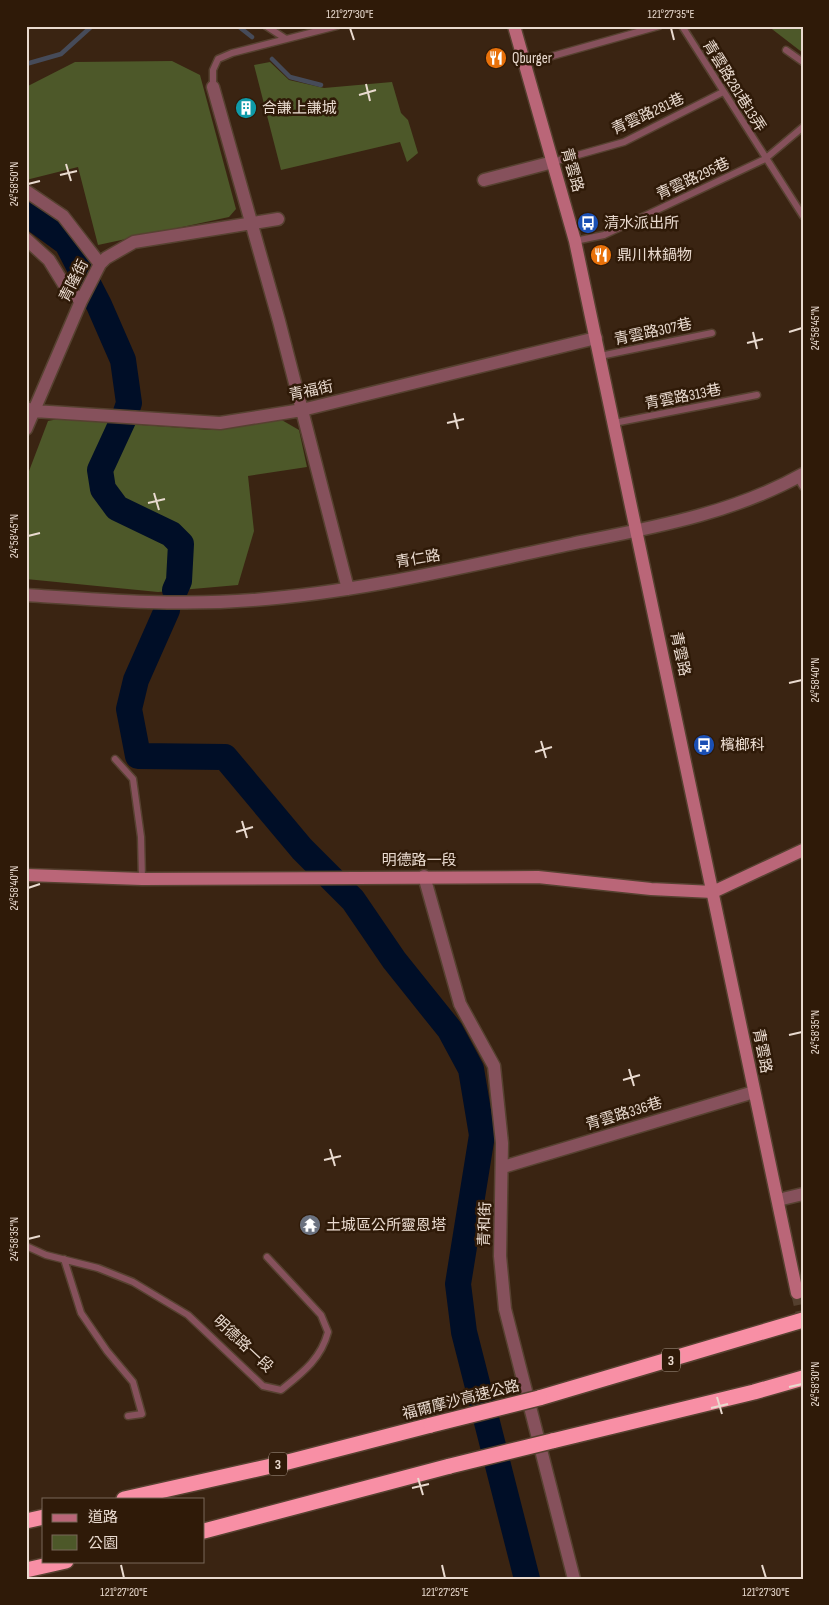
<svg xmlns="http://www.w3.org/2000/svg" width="829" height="1605" viewBox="0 0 829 1605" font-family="'Sofia Sans Condensed','Noto Sans TC',sans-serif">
<rect width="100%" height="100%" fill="#3a2412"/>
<path fill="#4d5829" d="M 769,26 L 803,26 L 803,53 L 768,26 Z
M 172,61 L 200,75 L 236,209 L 229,217 L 98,245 L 78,167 L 26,180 L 26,87 L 75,62 Z
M 270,62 L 289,80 L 324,88 L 392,82 L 401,113 L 408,120 L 418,153 L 407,162 L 400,142 L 281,170 L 254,65 Z
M 58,419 L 212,430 L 280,419 L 299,430 L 307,467 L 248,476 L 254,531 L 238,585 L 158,592 L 26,579 L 26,479 L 48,421 Z"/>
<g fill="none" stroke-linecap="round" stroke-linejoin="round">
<path stroke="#464b59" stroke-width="4.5" d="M 238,26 L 252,37
M 272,59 L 290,77 L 321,85
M 26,64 L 61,54 L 92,26"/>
<path stroke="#000e27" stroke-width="26" d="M 26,213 L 67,243 L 99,305 L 123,360 L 129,403 L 124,418 L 100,470 L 103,489 L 117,508 L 171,534 L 181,544 L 179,581 L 175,590
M 167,610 L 136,680 L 129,709 L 138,756 L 225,757 L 302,849 L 353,900 L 394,960 L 450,1030 L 471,1069 L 482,1135 L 458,1284 L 464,1332 L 527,1579"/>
<path stroke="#543f2e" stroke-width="12" stroke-dasharray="12 6" stroke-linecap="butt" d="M 797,1293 L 803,1320"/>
<g stroke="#564130" stroke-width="9">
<path id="lane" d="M 26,26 L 27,26
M 266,26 L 286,39
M 682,26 L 803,216
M 786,50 L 803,62
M 524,64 L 659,26
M 213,87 L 213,70 L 218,59 L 232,53 L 337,26
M 553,162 L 624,142 L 723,92
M 575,241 L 604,235 L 765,159 L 803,127
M 600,356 L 712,333
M 614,423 L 757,395
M 797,477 L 803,487
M 115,759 L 133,779 L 141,837 L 142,879
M 26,1246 L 46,1255 L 98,1268 L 133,1282 L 188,1315 L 263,1386 L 281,1390 C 302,1373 321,1359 328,1332 L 321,1315 L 267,1257
M 64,1259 L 81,1313 L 107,1351 L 133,1382 L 142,1414 L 128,1416"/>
</g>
<g stroke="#564130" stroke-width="15">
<path id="street" d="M 213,87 L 279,321 L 348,589
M 484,180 L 553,162
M 26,191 L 63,216 L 100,264
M 26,239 L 49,260 L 65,286 L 81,301
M 26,408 L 34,411 L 220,423 L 302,410 L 596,338
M 26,429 L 81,301 L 100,264 L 106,258 L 134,242 L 278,219
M 26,595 C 102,600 178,606 253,600 C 361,592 466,566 571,544 C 650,528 732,514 803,474
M 424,876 L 460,1004 L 494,1066 L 502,1143 L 500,1256 L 505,1309 L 574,1579
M 503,1167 L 754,1092
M 778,1200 L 803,1194"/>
</g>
<g stroke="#564130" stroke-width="15">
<path id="secondary" d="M 514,26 L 575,241 L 797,1293
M 26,875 L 142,879 L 538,877 L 651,889 L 713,892 L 803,850"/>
</g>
<g stroke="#564130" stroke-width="18">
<path id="highway" d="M 539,1398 L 803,1320
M 552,1441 L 754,1392 L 803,1378
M 124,1499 L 280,1464 L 431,1425
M 26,1521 L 44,1517
M 204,1531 L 450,1466
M 26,1570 L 66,1561"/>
</g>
<use href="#lane" stroke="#86515c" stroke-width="6"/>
<use href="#street" stroke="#86515c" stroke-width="12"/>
<use href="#secondary" stroke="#ba6678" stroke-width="12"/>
<use href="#highway" stroke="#f88fa5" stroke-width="15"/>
<g stroke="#564130" stroke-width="18" stroke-linecap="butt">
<path id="highway-bridge" d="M 431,1425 L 539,1398
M 450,1466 L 552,1441"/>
</g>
<use href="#highway-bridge" stroke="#f88fa5" stroke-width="15"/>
</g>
<path fill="none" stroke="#e9dacf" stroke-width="2" d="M 350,28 L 354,40M 671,28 L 674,40M 366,84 L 370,101M 359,95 L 376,90M 66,164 L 71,181M 60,175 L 77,171M 28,184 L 40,181M 753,332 L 757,349M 789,332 L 802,328M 747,343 L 763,339M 454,413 L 458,429M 447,423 L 464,419M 154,493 L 159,510M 148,503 L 165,499M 28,536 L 40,533M 789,683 L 802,680M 541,741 L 546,758M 535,752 L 552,747M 242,821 L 247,838M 236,832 L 253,827M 28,888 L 40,884M 789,1035 L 802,1032M 629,1069 L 634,1086M 623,1080 L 640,1075M 330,1149 L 335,1166M 324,1160 L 341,1156M 28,1239 L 40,1236M 789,1387 L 802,1384M 717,1397 L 722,1414M 711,1408 L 728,1404M 418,1478 L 423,1495M 412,1488 L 429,1484M 121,1565 L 124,1578M 442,1565 L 445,1578M 762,1565 L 766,1578"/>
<defs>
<g id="restaurant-disc" transform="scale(1.125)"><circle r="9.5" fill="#e8710a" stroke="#2f1a08"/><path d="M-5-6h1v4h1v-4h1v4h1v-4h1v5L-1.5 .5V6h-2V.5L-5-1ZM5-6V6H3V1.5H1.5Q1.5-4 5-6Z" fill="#fff"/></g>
<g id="building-disc" transform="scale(1.125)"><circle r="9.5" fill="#0f9aa8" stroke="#2f1a08"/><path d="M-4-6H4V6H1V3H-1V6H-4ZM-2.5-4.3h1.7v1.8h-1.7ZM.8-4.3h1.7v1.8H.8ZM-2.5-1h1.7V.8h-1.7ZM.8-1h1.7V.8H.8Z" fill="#fff"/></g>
<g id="bus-disc" transform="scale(1.125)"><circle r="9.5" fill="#1a4fb4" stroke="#2f1a08"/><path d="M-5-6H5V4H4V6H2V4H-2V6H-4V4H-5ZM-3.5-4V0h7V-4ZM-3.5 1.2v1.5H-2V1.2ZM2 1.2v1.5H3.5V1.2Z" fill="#fff"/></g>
<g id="temple-disc" transform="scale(1.125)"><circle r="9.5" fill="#6b7280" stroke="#2f1a08"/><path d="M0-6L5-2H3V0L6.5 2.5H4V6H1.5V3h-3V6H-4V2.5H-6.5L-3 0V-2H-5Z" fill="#fff"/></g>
</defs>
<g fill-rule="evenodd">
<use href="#restaurant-disc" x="496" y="58"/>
<use href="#building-disc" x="246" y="108"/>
<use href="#bus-disc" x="588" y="223"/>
<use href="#restaurant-disc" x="601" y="255"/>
<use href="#bus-disc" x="704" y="745"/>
<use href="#temple-disc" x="310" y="1225"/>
</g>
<g text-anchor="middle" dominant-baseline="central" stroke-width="5" stroke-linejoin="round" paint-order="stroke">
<g fill="#2f1a08" stroke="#b1a093" stroke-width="1">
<rect x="662" y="1348.5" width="18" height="23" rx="4"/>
<rect x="269" y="1452.5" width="18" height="23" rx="4"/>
</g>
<g font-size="14" font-weight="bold" fill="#e9dacf">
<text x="671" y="1360">3</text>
<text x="278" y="1464">3</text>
</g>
<g font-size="15" fill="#e9dacf" stroke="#2f1a08" text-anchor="start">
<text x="512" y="58">Qburger</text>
<text x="262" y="108">合謙上謙城</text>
<text x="604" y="223">清水派出所</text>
<text x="617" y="255">鼎川林鍋物</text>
<text x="720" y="745">檳榔科</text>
<text x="326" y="1225">土城區公所靈恩塔</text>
</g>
<g font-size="15" fill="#e9dacf" stroke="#2f1a08">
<text transform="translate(734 86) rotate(58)">青雲路281巷13弄</text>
<text transform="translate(648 114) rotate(-25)">青雲路281巷</text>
<text transform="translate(572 170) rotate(74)">青雲路</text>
<text transform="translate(693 179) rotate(-25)">青雲路295巷</text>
<text transform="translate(74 281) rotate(-63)">青隆街</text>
<text transform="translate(653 332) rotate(-12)">青雲路307巷</text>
<text transform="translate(311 391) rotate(-12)">青福街</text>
<text transform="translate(683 397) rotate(-11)">青雲路313巷</text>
<text transform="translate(418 559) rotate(-10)">青仁路</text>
<text transform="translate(680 654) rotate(78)">青雲路</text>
<text x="419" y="860">明德路一段</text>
<text transform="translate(762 1051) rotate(79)">青雲路</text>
<text transform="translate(624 1114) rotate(-17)">青雲路336巷</text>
<text transform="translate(485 1224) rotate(-88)">青和街</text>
<text transform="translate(243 1344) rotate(43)">明德路一段</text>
<text transform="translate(461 1400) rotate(-14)">福爾摩沙高速公路</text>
</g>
</g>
<rect width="829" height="1605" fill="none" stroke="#2f1a08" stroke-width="55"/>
<rect x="42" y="1498" width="162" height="65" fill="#2f1a08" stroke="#796758"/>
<rect x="52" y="1514" width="25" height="8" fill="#ba6678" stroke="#796758"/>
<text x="88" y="1522" font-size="15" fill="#e9dacf">道路</text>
<rect x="52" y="1535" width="25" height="15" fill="#4d5829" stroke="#796758"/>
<text x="88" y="1548" font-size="15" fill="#e9dacf">公園</text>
<rect x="28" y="28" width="774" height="1550" fill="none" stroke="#e9dacf" stroke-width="2"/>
<g font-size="12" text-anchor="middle" fill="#e9dacf">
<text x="350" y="18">121°27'30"E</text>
<text x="671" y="18">121°27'35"E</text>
<text transform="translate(14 184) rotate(-90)" y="4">24°58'50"N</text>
<text transform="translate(815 328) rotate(-90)" y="4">24°58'45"N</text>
<text transform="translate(14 536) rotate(-90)" y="4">24°58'45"N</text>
<text transform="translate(815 680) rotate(-90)" y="4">24°58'40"N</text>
<text transform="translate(14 888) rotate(-90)" y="4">24°58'40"N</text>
<text transform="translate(815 1032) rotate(-90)" y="4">24°58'35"N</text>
<text transform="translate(14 1239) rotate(-90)" y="4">24°58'35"N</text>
<text transform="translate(815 1384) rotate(-90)" y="4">24°58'30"N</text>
<text x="124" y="1596">121°27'20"E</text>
<text x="445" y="1596">121°27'25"E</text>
<text x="766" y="1596">121°27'30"E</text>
</g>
</svg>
